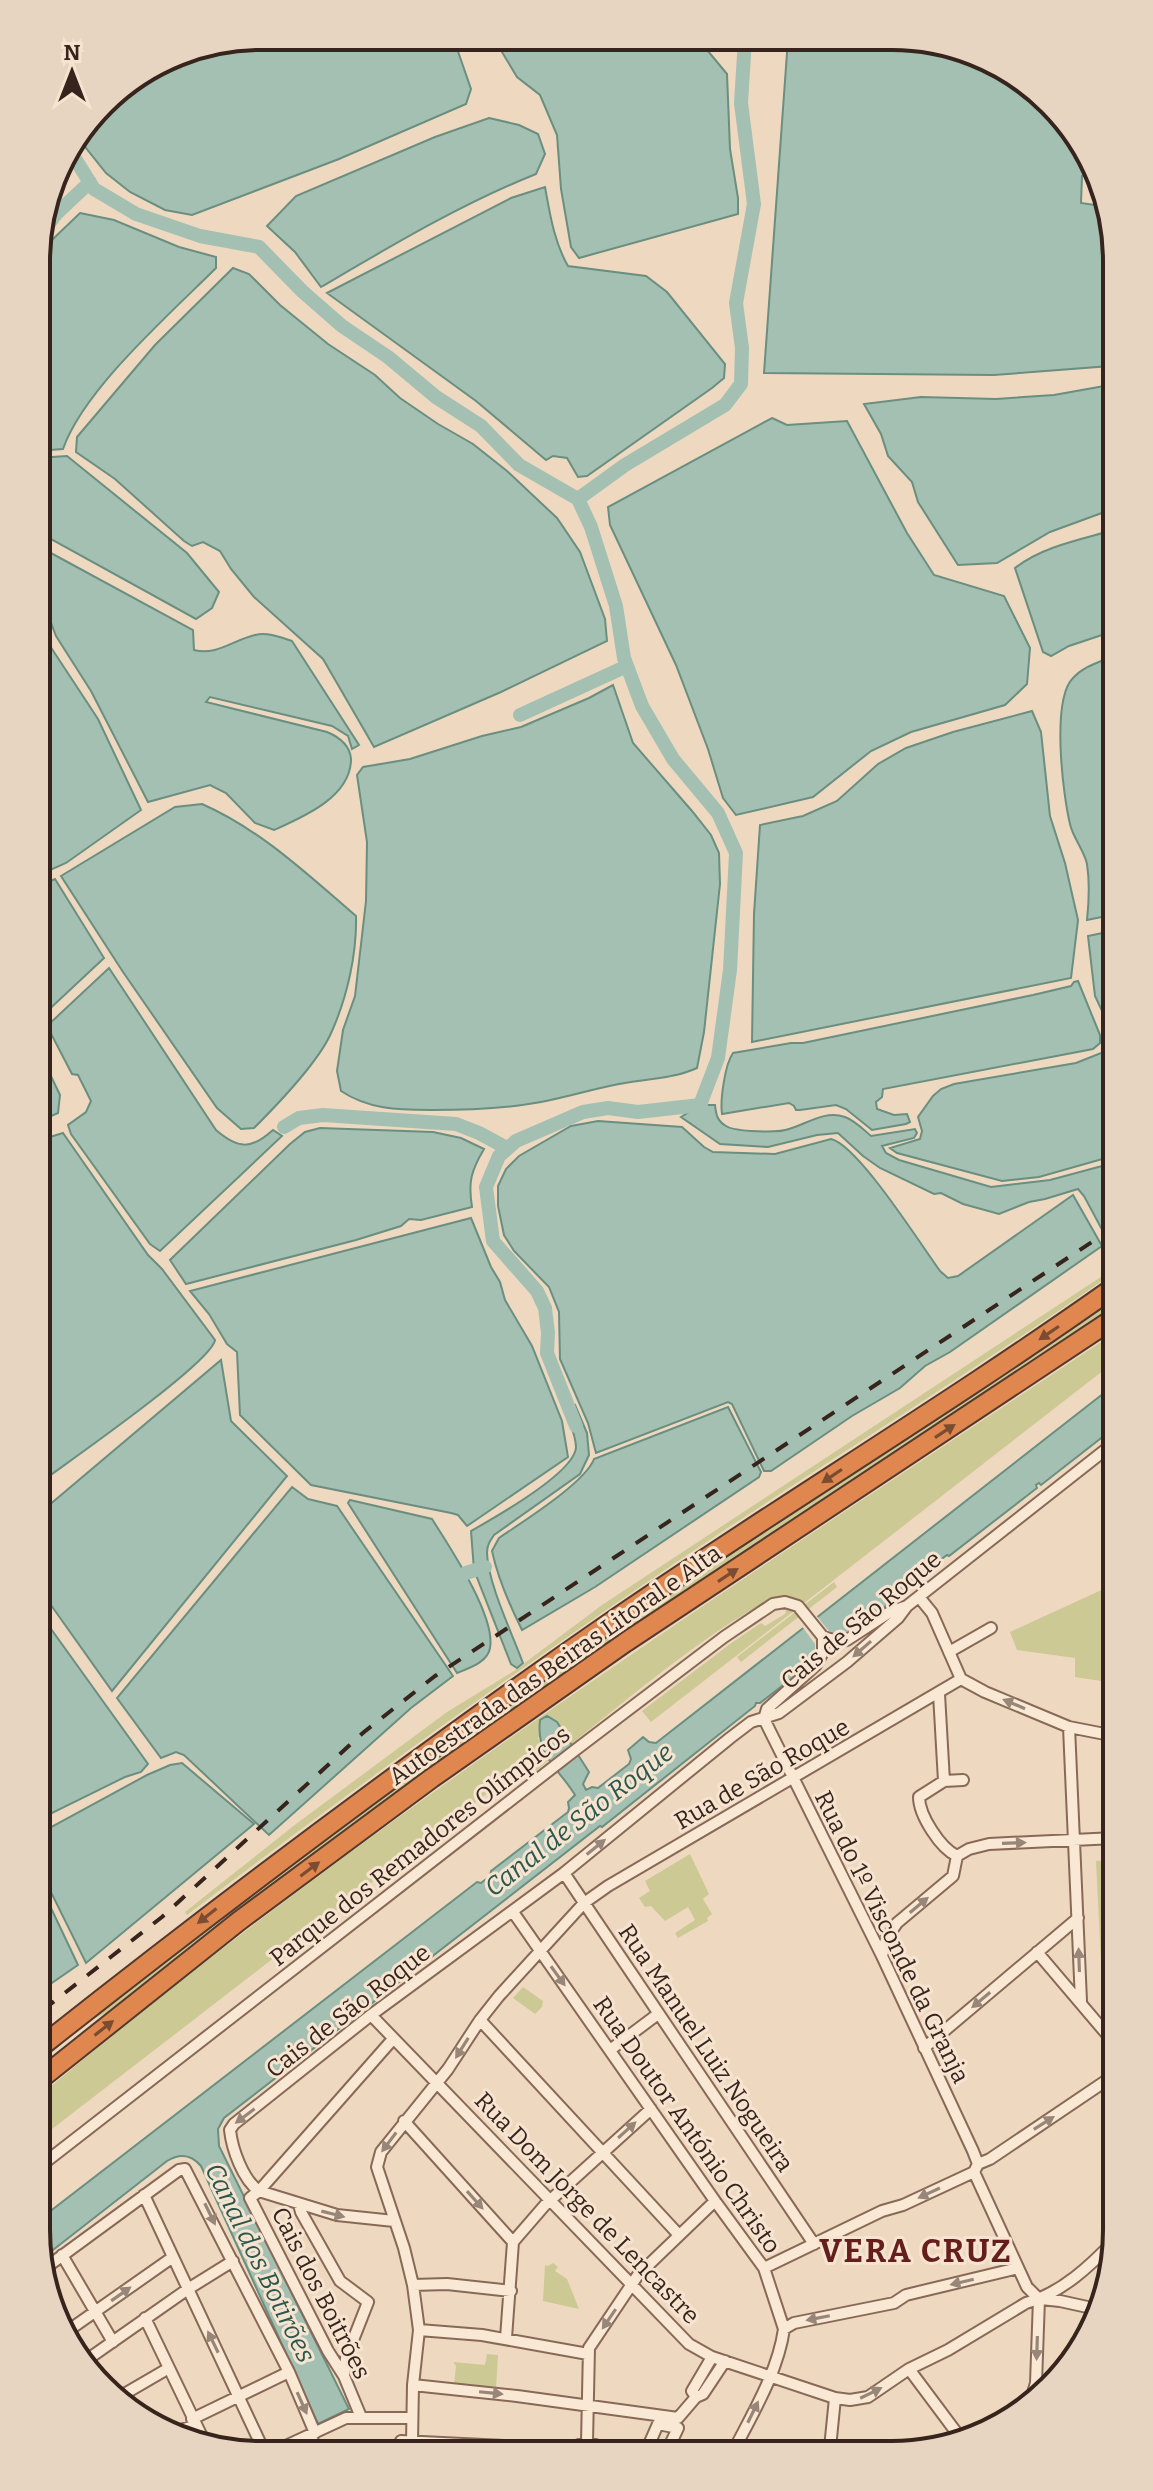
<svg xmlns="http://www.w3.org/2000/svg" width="1153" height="2491" viewBox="0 0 1153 2491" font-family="Bitter,serif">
<rect width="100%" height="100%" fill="#eed9c0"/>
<path fill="#ccc994" d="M 1113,1269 L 1113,1273 C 987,1362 857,1443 729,1527 C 543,1650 364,1781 187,1915 L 185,1912 L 296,1824 L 447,1712 L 514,1671 L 602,1605 Z
M 1113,1300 L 1113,1308 L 1077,1333 L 660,1608 L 517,1706 L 384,1801 L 106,2013 L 91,2020 L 101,2008 L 424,1764 L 585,1650 Z
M 1113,1334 L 1113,1363 L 651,1722 L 642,1711 L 730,1644 L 761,1623 L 765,1626 L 785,1614 L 789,1601 L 787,1596 C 749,1596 607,1716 570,1745 L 556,1722 L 538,1738 L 549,1760 L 536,1771 L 528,1762 L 43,2136 L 43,2093 C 378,1811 749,1576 1113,1334 Z
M 1114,1581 L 1114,1683 L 1075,1677 L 1075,1658 L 1017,1650 L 1010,1632 L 1108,1587 Z
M 834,1582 L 837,1587 L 741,1662 L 737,1657 Z
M 690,1854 L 709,1894 L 703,1899 L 712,1914 L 707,1918 L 708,1921 L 678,1938 L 675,1933 L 695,1920 L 688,1907 L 665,1921 L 651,1906 L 645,1907 L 639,1898 L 650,1891 L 645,1881 Z
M 1115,1860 L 1115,1896 L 1109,1896 L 1111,1961 L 1101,1962 L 1096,1861 Z
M 523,1987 L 543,2001 L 542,2007 L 535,2014 L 513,1998 Z
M 553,2263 L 558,2267 L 555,2271 L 567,2279 L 579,2309 L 543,2301 L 545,2265 L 548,2266 Z
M 487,2354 L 498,2355 L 496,2390 L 454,2385 L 456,2366 L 453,2362 L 485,2365 Z"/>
<path fill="#a3c0b3" stroke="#6a8e7f" stroke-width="2" d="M 261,36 L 453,37 L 471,89 L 466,104 L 339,159 L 192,215 L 165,210 L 130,192 L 106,173 L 86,148 L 80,134 L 112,92 L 175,53 Z
M 493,37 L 698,39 L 727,74 L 730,149 L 738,198 L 738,214 L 579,258 L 571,247 L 561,189 L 557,135 L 540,95 L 517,77 Z
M 788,39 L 926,43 L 937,41 L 1041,92 L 1092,174 L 1082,176 L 1081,203 L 1109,207 L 1110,366 L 994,375 L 764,373 Z
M 489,118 L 519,125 L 538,134 L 545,154 L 536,174 C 461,204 391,246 321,287 L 295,252 L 267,226 L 296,196 L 435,137 Z
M 545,187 C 550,214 554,242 568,266 L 646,276 L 667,292 L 725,364 L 724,378 L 712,388 L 587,476 L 578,477 L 567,458 L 553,456 L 546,460 L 476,401 L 327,293 L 511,198 Z
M 80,213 L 114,220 L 179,247 L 216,257 L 216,268 C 170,314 84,389 63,449 L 37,451 L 37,260 L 53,239 Z
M 233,268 L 249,274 L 280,305 L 328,344 L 375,375 L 400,398 L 438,424 L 473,444 L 507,471 L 557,518 L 580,552 L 605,619 L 607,641 L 501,692 L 374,747 L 323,659 L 254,597 L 231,569 L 220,551 L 203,542 L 192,546 L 184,541 L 115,479 L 76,452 L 77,437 L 155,345 Z
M 1110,385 L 1110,510 L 1050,532 L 997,563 L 958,565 L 918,502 L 912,482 L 888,456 L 881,434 L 864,404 L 921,397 L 996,399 L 1054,395 Z
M 772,418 L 787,425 L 847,421 L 907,533 L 934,575 L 1004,596 L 1030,648 L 1027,684 L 1005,705 L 911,732 L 871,751 L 813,797 L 736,815 L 723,798 L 708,749 L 676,665 L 610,525 L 608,507 Z
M 67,456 L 187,553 L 219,592 L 212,608 L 196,619 L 38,532 L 37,458 Z
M 1110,531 L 1111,632 L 1069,646 L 1051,656 L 1043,652 L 1015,568 C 1042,547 1078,540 1110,531 Z
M 38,546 L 193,630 L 194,650 C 217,656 233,640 255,635 C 268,632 280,637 292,641 L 359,745 L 352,749 L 348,736 L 332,726 L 210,697 L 206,702 L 327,732 C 339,737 350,745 351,759 C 351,797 303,817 274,830 L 255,823 L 226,793 L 210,785 L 148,802 L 91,691 L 56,636 L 38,588 Z
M 50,646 L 98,719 L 141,810 L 66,863 L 39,875 L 38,654 Z
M 1111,657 L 1112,915 L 1087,920 C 1089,901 1090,883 1087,864 C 1084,850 1073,838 1070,824 C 1063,795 1051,700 1073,678 C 1083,667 1097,663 1111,657 Z
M 613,685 L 633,743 L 692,811 L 711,835 L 719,853 L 720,884 L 704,1032 L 697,1068 C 673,1079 645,1079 619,1084 C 593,1089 567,1097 541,1102 C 504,1109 467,1110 430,1110 C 397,1110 368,1109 341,1091 L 337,1071 L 343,1030 L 355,996 L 366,901 L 367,842 L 357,775 L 363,767 L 410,759 L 482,736 L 521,727 L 589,698 Z
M 1032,711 L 1041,732 L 1050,816 L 1065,863 L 1078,920 L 1071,978 L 752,1042 L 754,914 L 760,825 L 803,816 L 837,801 L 878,764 L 906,748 L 953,732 Z
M 202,804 C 261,830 307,874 356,916 C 357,954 347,997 332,1031 C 320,1060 277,1105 254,1128 L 241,1129 L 217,1108 L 123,972 L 61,876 L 175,807 Z
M 55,879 L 104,958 L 41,1017 L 39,886 Z
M 1112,931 L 1112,1032 L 1095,996 L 1088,936 Z
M 109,968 L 216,1130 C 238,1149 251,1150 273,1130 L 282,1136 L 160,1251 L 150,1244 L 71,1134 L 68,1125 L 86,1112 L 91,1101 L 78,1075 L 72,1074 L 47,1026 Z
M 1078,981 L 1100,1035 L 1100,1043 L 1093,1049 L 883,1089 L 882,1097 L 876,1102 L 877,1109 L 894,1115 L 907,1114 L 910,1122 L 906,1124 L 872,1130 L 846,1109 L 836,1105 L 800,1110 L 796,1110 L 794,1106 L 789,1103 L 722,1114 C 720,1100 725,1064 733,1053 L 791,1043 L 803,1043 L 1033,995 L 1071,986 L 1074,982 Z
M 39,1051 L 60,1095 L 58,1113 L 40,1121 Z
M 1106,1051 L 1112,1066 L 1113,1156 L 1039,1177 L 1002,1181 L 897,1153 L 890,1148 L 920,1139 L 922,1131 L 918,1117 L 933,1096 L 941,1089 L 954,1084 L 1076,1063 Z
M 700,1105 L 715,1105 C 716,1114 717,1121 726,1126 C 735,1132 779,1133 789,1129 C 807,1124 824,1110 845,1117 C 854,1120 863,1129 871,1136 L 915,1129 L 917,1133 L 914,1138 L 882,1146 L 886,1153 L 899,1160 L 991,1187 L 1050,1180 L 1113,1163 L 1113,1178 L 1104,1182 L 1105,1198 L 1113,1216 L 1113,1250 L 1084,1196 L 1078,1189 L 1045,1199 L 1029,1202 L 999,1214 L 963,1204 L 941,1193 L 934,1194 L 880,1168 L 863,1156 L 838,1133 L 817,1135 L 768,1147 L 720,1144 L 681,1117 Z
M 598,1121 L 682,1127 L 704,1147 L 713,1152 L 775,1154 L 831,1139 C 858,1145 921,1245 940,1271 L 948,1278 L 958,1276 L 1073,1195 L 1102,1246 L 950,1352 L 925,1366 L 900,1388 L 852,1416 L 771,1471 L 764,1471 L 732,1404 L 728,1402 L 596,1453 L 588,1423 L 560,1359 L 559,1312 L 549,1287 L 514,1251 L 504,1235 L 498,1206 L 498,1186 L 506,1169 L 519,1156 L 571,1126 Z
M 320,1128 L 433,1132 L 461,1138 L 484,1149 C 471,1171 468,1182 472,1207 L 421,1220 L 409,1219 L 401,1226 L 356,1240 L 186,1284 L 170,1260 L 290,1144 L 305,1132 Z
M 63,1133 L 148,1255 L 162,1269 L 215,1340 C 211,1363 68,1462 41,1482 L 40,1140 Z
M 471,1218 L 491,1267 L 500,1282 L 505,1300 L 532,1346 L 562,1421 L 568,1457 L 467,1526 L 458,1515 L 451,1513 L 311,1485 L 240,1415 L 237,1352 L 227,1344 L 209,1314 L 190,1291 Z
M 221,1360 L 231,1421 L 287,1476 L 112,1691 L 41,1591 L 41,1512 Z
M 1113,1386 L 1114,1428 L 1041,1485 L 1039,1483 L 1036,1485 L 1037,1488 L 949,1556 L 947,1555 L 935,1564 L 936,1567 L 760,1703 L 756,1703 L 755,1706 L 602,1827 L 600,1826 L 224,2118 L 218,2129 L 219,2146 L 349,2409 L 318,2424 L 201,2166 C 191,2154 180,2153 167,2161 L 44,2257 L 44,2216 L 477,1882 L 481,1883 L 490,1876 L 491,1871 L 568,1812 L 569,1808 L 568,1802 L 575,1795 C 558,1767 536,1757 540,1720 L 547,1716 L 557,1722 L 589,1772 L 583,1784 L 586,1790 L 592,1787 L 598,1788 L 629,1764 L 631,1759 L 628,1750 L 643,1737 L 649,1742 L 656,1743 Z
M 575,1405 L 587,1433 L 589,1455 L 580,1474 L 494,1535 C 490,1541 487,1545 487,1553 C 488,1584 512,1633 523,1663 L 517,1668 L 511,1664 L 474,1570 L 471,1531 C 494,1518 575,1473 576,1447 C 576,1436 569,1421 566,1411 Z
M 728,1407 L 761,1472 L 759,1477 L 595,1587 L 522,1630 C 509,1604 498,1579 492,1551 L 499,1538 C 522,1522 585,1483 594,1459 Z
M 292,1487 L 308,1499 L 337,1506 L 453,1676 L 411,1708 L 269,1835 L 184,1755 L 176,1752 L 161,1758 L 117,1698 Z
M 350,1500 L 432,1519 C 449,1546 496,1616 490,1648 C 488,1662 469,1668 457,1673 L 348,1503 Z
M 41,1615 L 148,1764 L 141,1772 L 125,1777 L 42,1818 Z
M 182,1763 L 254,1824 L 86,1963 L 42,1874 L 42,1832 L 147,1775 L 170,1765 Z
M 42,1889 L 78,1965 L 43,1989 Z"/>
<path fill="#eed9c0" d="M 886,1607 L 888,1609 L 782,1691 L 781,1688 L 815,1655 L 815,1644 L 801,1625 L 815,1614 L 829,1631 L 838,1634 L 845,1633 Z"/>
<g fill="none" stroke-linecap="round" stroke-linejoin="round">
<path stroke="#a3c0b3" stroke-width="14" d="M 69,149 L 94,189 L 136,214 L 200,236 L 259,247 L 302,291 L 342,326 L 388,357 L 436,397 L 481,426 L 519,465 L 578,499 L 591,527 L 616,606 L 624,658 L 642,706 L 673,759 L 718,813 L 736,853 L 730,970 L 718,1058 L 700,1105 L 708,1121
M 38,238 L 56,214 L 90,182
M 578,499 L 625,465 L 725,405 L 741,384 L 742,348 L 736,303 L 754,204 L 741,103 L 745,39
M 38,631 L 38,635
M 520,715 L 627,666
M 284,1127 L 299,1118 L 323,1115 L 456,1124 L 479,1133 L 507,1148
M 576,1426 L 547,1353 L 548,1333 L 545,1308 L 537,1291 L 493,1241 L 486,1187 L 499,1156 L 516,1141 L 583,1112 L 608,1108 L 638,1112 L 700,1105
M 466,1573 L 485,1567"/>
<g stroke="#886958" stroke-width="14">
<path id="street" d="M 919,1597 L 932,1613 L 961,1679
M 823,1637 L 838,1641 L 847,1640 L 890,1612 L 907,1606
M 949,1652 L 991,1628
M 961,1679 L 985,1692 L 1069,1727 L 1115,1736
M 939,1694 L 944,1781
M 764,1719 L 882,1956 L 973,2151 L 978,2164 L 974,2172
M 764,1719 L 767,1709 L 816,1665 L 823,1652 L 823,1637
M 1069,1727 L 1081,2001
M 957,1856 L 969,1849 L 989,1844 L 1115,1838
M 957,1856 C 940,1848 919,1815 919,1797 L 944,1781 L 963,1780
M 564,1873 L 814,2244
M 513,1912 L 715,2201 L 764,2268 L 784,2329 C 778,2371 754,2411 735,2448
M 1037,1952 L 1116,2045
M 882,1956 L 886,1939 L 897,1923 L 953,1876 L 957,1856
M 371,2015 L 689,2344 L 712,2357 L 835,2398 L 850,2400 L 868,2397 L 909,2369 L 948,2350 L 1026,2303 C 1062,2293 1091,2265 1116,2239
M 480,2020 L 679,2235
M 924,2048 L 1078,1918
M 610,2050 L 658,2014
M 404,2121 L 513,2242
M 43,2164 L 574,1751 L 724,1637 L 773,1604 L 785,1602 L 798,1606 L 823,1637
M 978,2164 L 990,2159 L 1116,2074
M 974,2172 L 1027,2287 L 1039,2299
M 144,2195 L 264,2451
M 299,2204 L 301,2212 L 340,2281 L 368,2302 L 346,2358 L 344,2376
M 394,2221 L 337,2215 L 259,2191 C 243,2180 232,2149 230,2130 L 234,2124 L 371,2015 L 564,1873 L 730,1738 L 751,1722 L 779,1713 L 847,1662 L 898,1618 L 907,1606 L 1114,1443
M 62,2255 L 113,2342
M 764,2268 L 882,2211 L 903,2205 L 974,2172
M 44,2269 L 179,2170 L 185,2169 L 289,2372 L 315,2433
M 413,2285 L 447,2284 L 511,2291
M 1041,2299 L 1060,2301 L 1101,2310
M 145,2318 L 206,2445
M 784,2329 L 794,2323 L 894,2303 L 906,2295 L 1018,2268
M 69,2330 L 173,2257
M 419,2330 L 482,2335 L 588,2354
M 506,2338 L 513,2242 L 545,2205 L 651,2109
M 88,2359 L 188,2289 L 233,2261
M 909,2369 L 962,2440
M 413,2385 L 517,2396 L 678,2418 L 696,2397 L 703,2394 L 725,2361
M 1032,2396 L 1036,2383 L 1039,2299
M 696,2397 L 692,2391 L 712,2357
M 114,2400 L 169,2368
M 361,2417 L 344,2376 L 328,2351 L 250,2198 L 259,2191 L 393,2039
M 192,2419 L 289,2372
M 178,2431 L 196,2425
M 311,2436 L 316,2450
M 412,2442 L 413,2385 L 419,2330 L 413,2285 L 404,2248 L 377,2167 L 381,2152 L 448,2069 L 480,2020 L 499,1996 L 584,1903 L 608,1886 L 961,1679
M 587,2442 L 589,2348 L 638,2275 L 715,2201
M 830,2448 L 835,2398
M 568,2449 L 587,2442 L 607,2449
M 647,2449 L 658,2424 L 678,2428 L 668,2449
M 277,2450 L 346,2418 L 411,2418
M 400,2450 L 401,2441 L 565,2449"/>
</g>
<g stroke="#55392c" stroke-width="22">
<path id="highway" d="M 43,2045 C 228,1899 415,1758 608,1624 C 775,1509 948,1405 1113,1288
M 43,2077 L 239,1921 L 432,1778 L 626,1642 L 1113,1319"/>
</g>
<use href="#street" stroke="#f9e8d3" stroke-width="10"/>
<use href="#highway" stroke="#e0874f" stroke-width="18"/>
<path stroke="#37251d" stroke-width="4" stroke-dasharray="14 14" stroke-linecap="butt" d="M 43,2010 L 162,1917 L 364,1732 L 435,1676 L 1113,1228"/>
</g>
<defs><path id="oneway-solid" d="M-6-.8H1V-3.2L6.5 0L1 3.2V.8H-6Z" transform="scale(2)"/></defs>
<g fill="#7b4c31">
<use href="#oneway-solid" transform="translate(1049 1333) rotate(146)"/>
<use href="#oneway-solid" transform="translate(945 1431) rotate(-33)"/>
<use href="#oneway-solid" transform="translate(832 1476) rotate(146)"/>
<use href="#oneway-solid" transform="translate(728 1575) rotate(-33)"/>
<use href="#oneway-solid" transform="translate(310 1869) rotate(-37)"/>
<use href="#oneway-solid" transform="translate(207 1916) rotate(142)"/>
<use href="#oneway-solid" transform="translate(104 2028) rotate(-38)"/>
</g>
<g fill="#988678">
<use href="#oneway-solid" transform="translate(862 1649) rotate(139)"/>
<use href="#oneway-solid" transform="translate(1014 1704) rotate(-157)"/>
<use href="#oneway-solid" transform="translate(1014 1843) rotate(-2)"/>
<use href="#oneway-solid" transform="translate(596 1847) rotate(-39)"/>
<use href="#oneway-solid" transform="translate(919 1905) rotate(-40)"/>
<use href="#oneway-solid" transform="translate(1079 1960) rotate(-92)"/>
<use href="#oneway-solid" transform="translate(558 1976) rotate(54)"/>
<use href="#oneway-solid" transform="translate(981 2000) rotate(140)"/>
<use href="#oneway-solid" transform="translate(462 2048) rotate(122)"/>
<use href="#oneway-solid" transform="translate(245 2116) rotate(143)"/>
<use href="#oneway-solid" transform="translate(1044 2123) rotate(-32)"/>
<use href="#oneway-solid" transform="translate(627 2130) rotate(-42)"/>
<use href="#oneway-solid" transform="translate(389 2142) rotate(127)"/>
<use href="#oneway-solid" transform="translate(929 2193) rotate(155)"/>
<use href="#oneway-solid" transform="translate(475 2200) rotate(48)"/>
<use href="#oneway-solid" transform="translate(210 2214) rotate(64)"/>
<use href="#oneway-solid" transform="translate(333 2214) rotate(14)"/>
<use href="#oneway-solid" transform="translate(962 2282) rotate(167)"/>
<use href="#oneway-solid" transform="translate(121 2294) rotate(-35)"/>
<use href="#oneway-solid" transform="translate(818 2318) rotate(169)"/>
<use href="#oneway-solid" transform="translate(609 2319) rotate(124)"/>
<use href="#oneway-solid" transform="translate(213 2342) rotate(-116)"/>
<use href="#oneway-solid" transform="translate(1037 2348) rotate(92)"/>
<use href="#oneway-solid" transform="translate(491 2393) rotate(6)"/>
<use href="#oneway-solid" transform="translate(871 2393) rotate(-26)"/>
<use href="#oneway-solid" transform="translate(302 2403) rotate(66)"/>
<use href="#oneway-solid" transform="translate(753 2412) rotate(-64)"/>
</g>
<g text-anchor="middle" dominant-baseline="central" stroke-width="6" stroke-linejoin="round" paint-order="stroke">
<g font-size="24" fill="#37251d" stroke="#f6e4d0">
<text transform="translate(861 1620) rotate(-40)">Cais de São Roque</text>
<text transform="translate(555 1665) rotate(-35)">Autoestrada das Beiras Litoral e Alta</text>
<text transform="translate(762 1774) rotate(-30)">Rua de São Roque</text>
<text transform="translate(420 1846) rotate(-38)">Parque dos Remadores Olímpicos</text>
<text transform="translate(892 1937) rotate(64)">Rua do 1º Visconde da Granja</text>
<text transform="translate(348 2011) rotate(-38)">Cais de São Roque</text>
<text transform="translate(706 2048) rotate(56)">Rua Manuel Luiz Nogueira</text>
<text transform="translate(687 2125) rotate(55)">Rua Doutor António Christo</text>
<text transform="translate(587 2208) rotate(46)">Rua Dom Jorge de Lencastre</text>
<text transform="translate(321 2293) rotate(63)">Cais dos Boitrões</text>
</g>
<g font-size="26" font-style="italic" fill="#2b574d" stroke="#f6e4d0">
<text transform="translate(579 1820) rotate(-38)">Canal de São Roque</text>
<text transform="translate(260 2263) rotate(64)">Canal dos Botirões</text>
</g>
<g font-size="32" font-weight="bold" letter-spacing="2" fill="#641e1b" stroke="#f6e4d0">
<text x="916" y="2251">VERA CRUZ</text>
</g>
</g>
<path d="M0 0H1153V2491H0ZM261 50H892A211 211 0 0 1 1103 261V2230A211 211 0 0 1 892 2441H261A211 211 0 0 1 50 2230V261A211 211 0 0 1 261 50Z" fill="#e7d5c2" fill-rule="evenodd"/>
<path fill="none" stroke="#37251d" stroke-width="4" d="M261 50H892A211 211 0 0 1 1103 261V2230A211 211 0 0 1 892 2441H261A211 211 0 0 1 50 2230V261A211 211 0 0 1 261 50Z"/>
<g transform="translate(72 72)" stroke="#f6e4d0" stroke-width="6" paint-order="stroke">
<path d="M0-6L14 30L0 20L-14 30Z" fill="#37251d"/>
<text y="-12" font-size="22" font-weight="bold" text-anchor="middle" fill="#37251d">N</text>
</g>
</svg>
